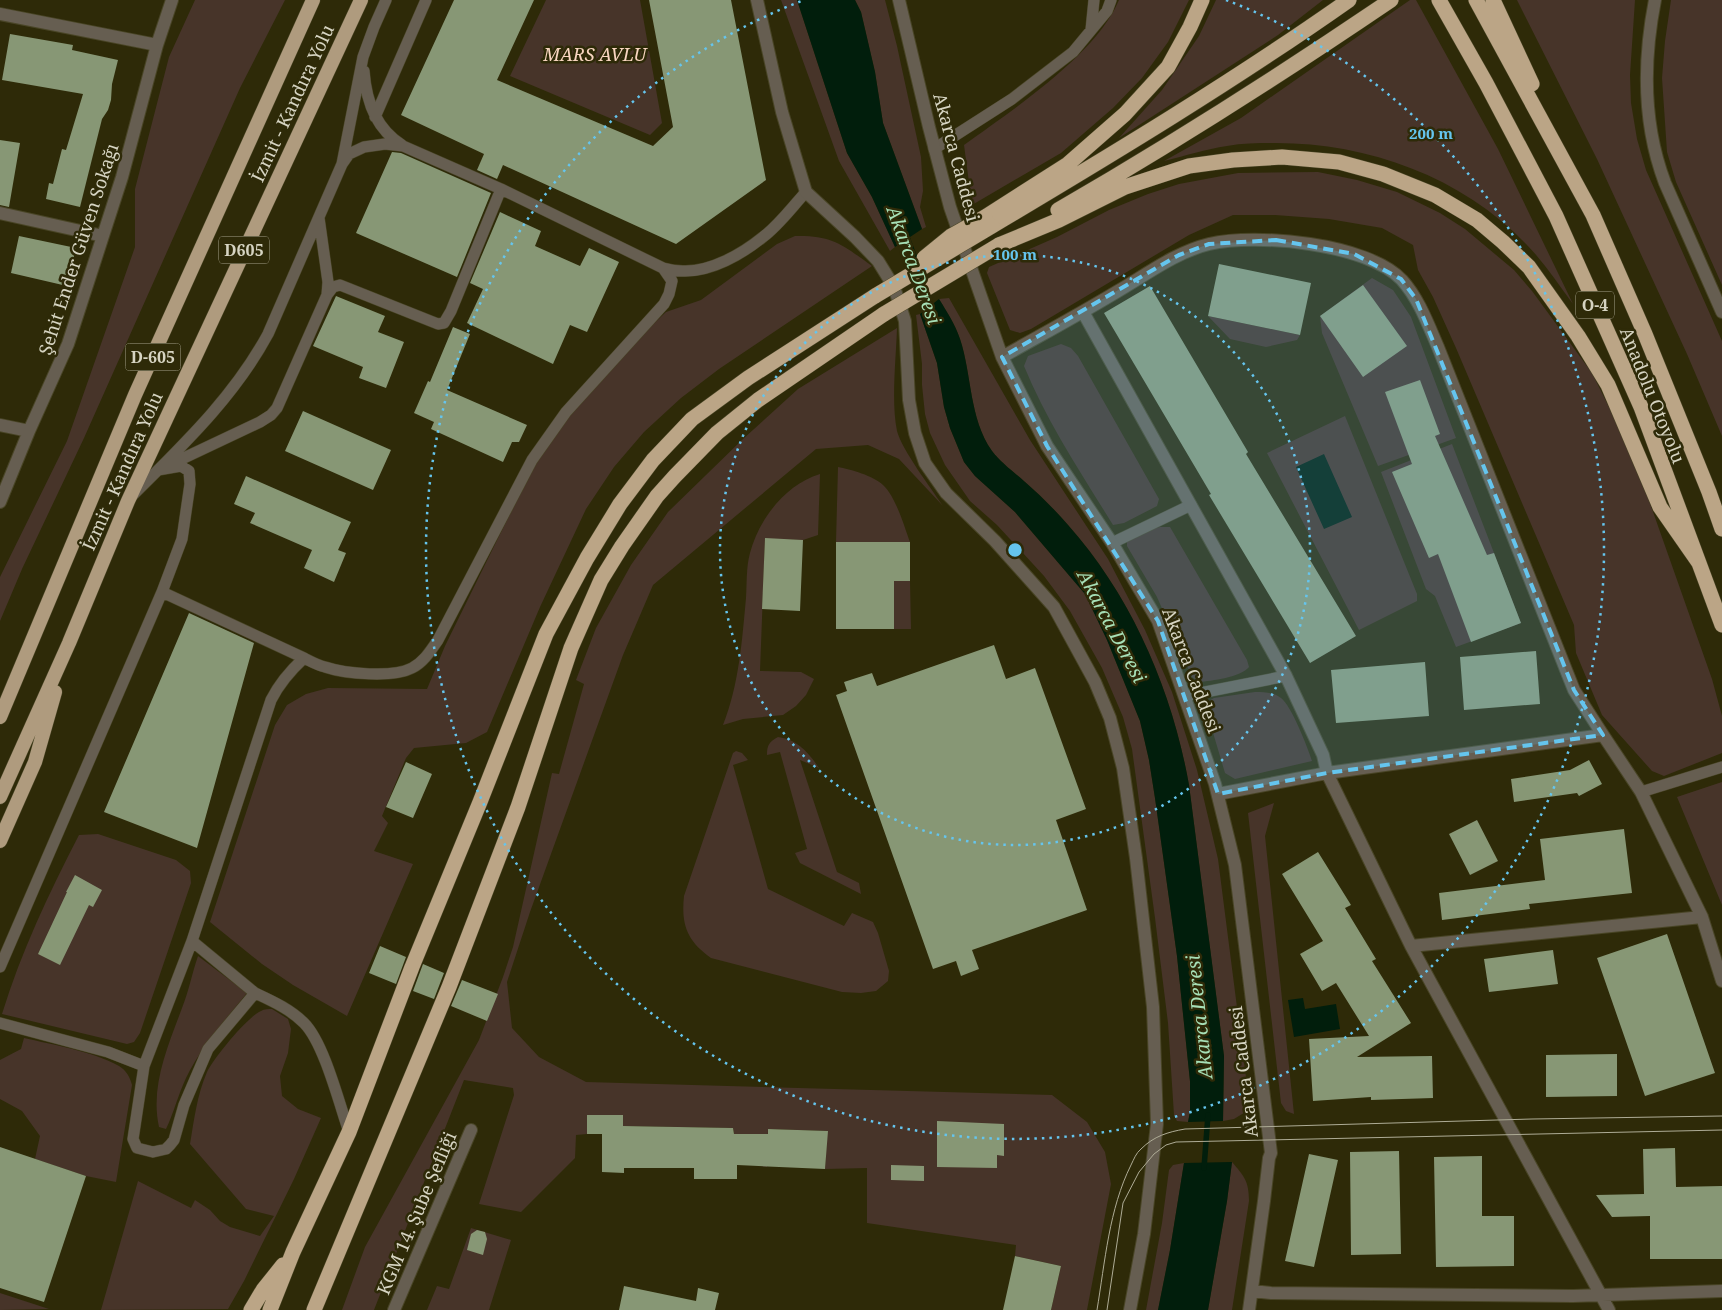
<svg xmlns="http://www.w3.org/2000/svg" width="1722" height="1310" viewBox="0 0 1722 1310" font-family="'Noto Serif',serif">
<rect width="100%" height="100%" fill="#2e2a08"/>
<path fill="#473429" d="M 195,0 L 285,0 L 240,88 L 84,438 L 22,569 L 0,621 L 0,577 L 67,441 L 135,247 L 135,189 L 169,57 Z
M 546,0 L 640,0 L 662,123 L 650,135 L 510,76 Z
M 781,0 L 797,0 L 847,153 L 872,197 L 895,247 L 890,251 L 839,161 Z
M 855,0 L 885,0 L 897,46 L 921,157 L 923,191 L 920,207 L 926,227 L 922,229 L 883,123 L 875,72 L 861,12 Z
M 1119,0 L 1189,0 L 1168,42 L 1142,78 L 1113,108 L 1061,153 L 972,205 L 964,145 C 1012,110 1096,55 1119,0 Z
M 1216,0 L 1323,0 L 1278,35 L 1119,138 L 1162,90 L 1199,36 Z
M 1410,0 L 1416,0 L 1498,149 L 1573,304 C 1558,284 1544,262 1526,244 C 1462,177 1368,143 1276,143 C 1260,143 1243,143 1227,146 C 1206,149 1185,156 1164,161 L 1241,118 Z
M 1517,0 L 1635,0 L 1630,75 L 1631,103 L 1637,139 L 1646,170 L 1722,341 L 1722,436 L 1687,354 L 1597,159 Z
M 1671,0 L 1722,0 L 1722,285 L 1676,182 L 1667,152 L 1662,78 L 1665,41 Z
M 1318,172 L 1357,180 L 1397,192 L 1440,213 L 1465,229 L 1514,270 L 1532,291 L 1592,373 L 1613,415 L 1646,492 L 1712,679 L 1722,716 L 1722,753 L 1664,776 L 1652,771 L 1602,715 L 1576,653 L 1574,625 L 1456,348 L 1433,297 L 1418,270 L 1413,245 L 1382,228 L 1329,219 L 1275,215 L 1233,215 L 1189,235 L 1031,329 L 1020,333 L 1010,330 L 987,273 L 989,267 L 1057,237 L 1109,210 L 1148,194 L 1179,184 L 1238,173 Z
M 795,236 C 832,235 843,245 872,266 L 719,369 L 681,398 L 644,432 L 614,467 L 586,509 L 540,607 L 487,732 L 466,743 L 414,748 L 406,758 L 382,816 L 388,823 L 374,851 L 413,864 L 347,1016 L 293,985 L 262,964 L 210,922 L 275,725 L 287,705 L 306,694 L 328,688 L 427,689 L 445,646 L 533,467 L 563,424 L 632,344 L 666,312 L 701,300 L 777,244 Z
M 1372,278 L 1393,290 L 1411,317 L 1456,438 L 1378,466 L 1322,333 L 1320,316 Z
M 949,298 L 1030,440 L 1108,559 L 1145,630 L 1172,692 L 1197,770 L 1218,859 L 1249,1101 L 1247,1111 L 1234,1119 L 1223,1121 L 1224,1056 L 1189,785 C 1172,690 1132,597 1068,525 C 1054,509 1040,495 1025,482 C 1014,472 1001,463 992,451 C 969,418 972,375 960,339 C 955,324 947,312 939,299 Z
M 920,314 L 937,363 L 944,407 L 950,428 L 964,462 L 975,476 L 1015,512 L 1085,594 L 1107,640 L 1140,721 L 1149,760 L 1155,798 L 1177,956 L 1190,1081 L 1190,1112 L 1188,1122 L 1177,1121 L 1174,1115 L 1168,1023 L 1155,918 L 1132,749 L 1123,717 L 1102,668 L 1070,611 L 1044,576 L 997,525 L 970,501 L 945,465 L 930,433 L 925,414 L 922,385 L 922,364 L 916,315 Z
M 1208,316 L 1300,335 L 1297,340 L 1266,347 L 1230,339 Z
M 897,328 C 896,359 891,402 897,431 C 902,450 931,488 943,506 L 899,459 L 868,445 L 816,449 L 653,585 L 623,655 L 530,912 L 507,982 L 512,1028 L 539,1057 L 586,1082 L 1052,1095 L 1087,1122 L 1105,1152 L 1111,1184 L 1087,1310 L 1051,1310 L 1061,1266 L 1015,1256 L 1016,1245 L 867,1223 L 867,1168 L 825,1169 L 827,1131 L 768,1129 L 767,1167 L 755,1165 L 734,1134 L 733,1128 L 623,1126 L 623,1115 L 587,1115 L 587,1134 L 576,1135 L 575,1158 L 521,1212 L 479,1204 L 514,1095 L 513,1088 L 464,1080 L 374,1310 L 342,1310 L 365,1247 L 479,1040 L 503,977 L 513,947 L 552,773 L 559,774 L 584,684 L 576,680 L 596,628 L 631,565 L 668,512 L 743,439 L 798,389 Z
M 1061,344 L 1071,348 L 1078,356 L 1159,499 L 1157,506 L 1124,523 L 1113,525 C 1081,473 1047,422 1024,366 L 1028,356 Z
M 1345,416 L 1417,594 L 1417,601 L 1359,630 L 1267,453 Z
M 1452,444 L 1521,623 L 1456,647 L 1435,596 L 1426,589 L 1381,472 Z
M 838,467 C 850,469 874,476 883,485 C 896,497 904,526 910,542 L 836,542 Z
M 820,474 L 818,535 L 803,540 L 765,539 L 760,671 L 801,672 L 814,679 L 806,695 L 796,706 L 783,715 L 743,719 L 723,725 C 739,685 742,641 746,598 C 747,584 746,567 750,553 C 759,519 786,484 820,474 Z
M 1160,527 L 1170,527 L 1247,660 L 1249,667 C 1241,677 1211,681 1199,682 L 1192,677 L 1157,597 L 1127,546 L 1127,541 L 1151,529 Z
M 894,581 L 910,581 L 911,629 L 894,629 Z
M 1255,692 C 1264,692 1273,692 1281,698 C 1291,705 1308,748 1312,761 L 1235,779 L 1225,773 L 1206,709 L 1207,702 L 1214,698 Z
M 778,737 C 797,739 809,753 819,768 L 800,760 L 837,872 L 859,883 L 861,894 L 800,863 L 795,853 L 807,849 L 780,752 L 767,755 C 767,745 769,742 778,737 Z
M 736,751 L 742,753 L 748,760 L 733,765 L 768,889 L 844,926 L 852,913 L 873,922 L 878,933 L 889,971 L 888,981 L 876,991 L 861,993 L 842,992 L 711,958 C 687,941 681,925 684,896 L 733,753 Z
M 1722,782 L 1722,905 L 1677,797 Z
M 1274,803 L 1265,836 L 1294,1114 L 1286,1111 L 1281,1103 L 1248,813 Z
M 98,834 L 176,860 L 190,871 L 191,883 L 140,1033 L 134,1042 L 127,1044 L 2,1014 C 21,952 49,893 79,835 Z
M 198,956 L 247,993 C 225,1020 201,1047 186,1078 C 178,1095 174,1112 166,1129 L 159,1127 C 150,1086 168,1046 182,1008 C 189,991 192,973 198,956 Z
M 272,1009 L 288,1019 L 291,1029 L 288,1053 L 280,1076 L 282,1096 L 298,1109 L 321,1118 L 294,1179 L 244,1281 L 228,1309 L 101,1310 L 138,1181 L 191,1208 L 195,1200 L 210,1210 L 220,1221 L 230,1227 L 260,1236 L 274,1216 L 246,1209 L 190,1144 C 194,1120 197,1095 207,1072 C 214,1058 247,1017 261,1011 C 264,1009 269,1009 272,1009 Z
M 24,1038 C 54,1045 92,1051 119,1066 C 126,1070 130,1077 132,1085 L 116,1182 L 86,1176 L 35,1159 L 40,1136 L 22,1111 L 0,1099 L 0,1060 L 21,1049 Z
M 1232,1162 C 1244,1176 1249,1181 1249,1201 L 1232,1310 L 1208,1310 L 1227,1201 Z
M 1184,1163 L 1170,1250 L 1158,1310 L 1146,1310 L 1162,1223 L 1169,1170 L 1173,1165 Z
M 471,1228 L 511,1240 L 489,1310 L 427,1310 L 437,1286 L 449,1289 Z
M 0,1293 L 49,1309 L 0,1310 Z"/>
<path fill="#011e0c" d="M 797,0 L 855,0 L 861,12 L 875,72 L 883,123 L 922,229 L 895,247 L 872,197 L 847,153 Z
M 939,299 C 947,312 955,324 960,339 C 972,375 969,418 992,451 C 1001,463 1014,472 1025,482 C 1040,495 1054,509 1068,525 C 1132,597 1172,690 1189,785 L 1224,1056 L 1223,1121 L 1188,1122 L 1190,1112 L 1190,1081 L 1177,956 L 1155,798 L 1149,760 L 1140,721 L 1107,640 L 1085,594 L 1015,512 L 975,476 L 964,462 L 950,428 L 944,407 L 937,363 L 920,314 Z
M 1324,454 L 1352,517 L 1324,529 L 1296,467 Z
M 1303,998 L 1305,1009 L 1336,1004 L 1340,1029 L 1294,1037 L 1288,1000 Z
M 1232,1162 L 1227,1201 L 1208,1310 L 1158,1310 L 1170,1250 L 1184,1163 Z"/>
<g fill="none" stroke-linecap="round" stroke-linejoin="round">
<path stroke="#011e0c" stroke-width="5.5" d="M 905,232 L 922,277 L 932,311
M 1204,1168 L 1208,1115"/>
</g>
<path fill="#879775" d="M 454,0 L 534,0 L 497,80 L 653,146 L 673,127 L 649,0 L 731,0 L 766,180 L 676,244 L 503,165 L 497,179 L 477,170 L 484,154 L 401,115 Z
M 10,34 L 73,45 L 72,50 L 118,60 L 112,84 L 111,100 L 108,110 L 102,119 L 80,207 L 46,199 L 49,183 L 53,184 L 62,149 L 66,150 L 83,94 L 2,80 Z
M 0,140 L 20,143 L 9,207 L 0,205 Z
M 392,152 L 401,153 L 491,193 L 457,277 L 356,233 Z
M 500,212 L 541,231 L 535,246 L 580,266 L 589,248 L 619,262 L 587,332 L 570,325 L 553,364 L 467,323 L 483,289 L 470,283 Z
M 19,236 L 76,248 L 67,286 L 11,273 Z
M 1219,264 L 1311,283 L 1300,335 L 1208,316 Z
M 1363,285 L 1407,346 L 1363,377 L 1320,316 Z
M 1150,286 L 1248,452 L 1246,454 L 1356,636 L 1310,663 L 1209,495 L 1211,494 L 1104,313 Z
M 336,296 L 385,316 L 378,332 L 404,342 L 386,388 L 359,378 L 363,367 L 313,346 Z
M 453,327 L 470,334 L 447,390 L 527,425 L 519,442 L 512,442 L 503,462 L 431,429 L 434,422 L 414,413 L 428,381 L 430,382 Z
M 1420,380 L 1440,434 L 1435,436 L 1487,555 L 1494,553 L 1521,623 L 1471,642 L 1438,554 L 1429,558 L 1392,472 L 1412,464 L 1385,392 Z
M 303,411 L 391,450 L 373,490 L 285,451 Z
M 246,476 L 351,522 L 338,550 L 346,553 L 334,582 L 304,568 L 312,550 L 250,523 L 255,513 L 234,504 Z
M 765,538 L 803,540 L 800,611 L 762,609 Z
M 836,542 L 910,542 L 910,581 L 894,581 L 894,629 L 836,629 Z
M 189,613 L 254,643 L 197,848 L 104,812 Z
M 994,645 L 1006,679 L 1035,668 L 1086,809 L 1056,820 L 1087,910 L 972,950 L 979,969 L 961,976 L 956,961 L 933,969 L 836,695 L 847,691 L 844,682 L 872,673 L 877,686 Z
M 1536,651 L 1540,704 L 1464,710 L 1460,657 Z
M 1425,662 L 1429,716 L 1336,723 L 1331,670 Z
M 1589,760 L 1602,784 L 1579,796 L 1577,793 L 1514,802 L 1511,779 L 1570,770 Z
M 406,762 L 432,774 L 413,818 L 386,807 Z
M 1477,820 L 1498,861 L 1470,875 L 1449,834 Z
M 1624,829 L 1632,893 L 1529,904 L 1530,909 L 1442,920 L 1439,893 L 1545,880 L 1540,839 Z
M 1318,852 L 1351,905 L 1345,908 L 1376,959 L 1372,961 L 1411,1023 L 1357,1057 L 1432,1056 L 1433,1098 L 1371,1100 L 1371,1097 L 1313,1101 L 1309,1039 L 1369,1036 L 1336,983 L 1322,991 L 1300,954 L 1323,941 L 1282,874 Z
M 75,875 L 102,890 L 93,907 L 89,905 L 60,965 L 38,954 L 67,892 L 66,892 Z
M 1667,934 L 1715,1073 L 1645,1096 L 1597,958 Z
M 380,946 L 406,957 L 396,984 L 369,973 Z
M 1553,950 L 1558,984 L 1489,992 L 1484,959 Z
M 423,964 L 444,973 L 434,999 L 413,991 Z
M 462,980 L 498,994 L 487,1021 L 451,1006 Z
M 1617,1054 L 1617,1096 L 1546,1097 L 1546,1055 Z
M 587,1115 L 623,1115 L 623,1126 L 733,1128 L 734,1134 L 768,1134 L 768,1129 L 828,1131 L 825,1169 L 737,1165 L 737,1179 L 694,1179 L 694,1168 L 624,1168 L 624,1173 L 602,1172 L 602,1134 L 587,1134 Z
M 937,1121 L 1004,1124 L 1004,1156 L 997,1155 L 997,1168 L 937,1167 Z
M 0,1147 L 86,1176 L 44,1302 L 0,1288 Z
M 1675,1148 L 1676,1187 L 1722,1186 L 1722,1259 L 1650,1259 L 1650,1216 L 1612,1217 L 1596,1195 L 1644,1194 L 1643,1149 Z
M 1399,1151 L 1401,1254 L 1351,1255 L 1350,1152 Z
M 1309,1154 L 1338,1160 L 1314,1267 L 1285,1261 Z
M 1482,1156 L 1482,1216 L 1514,1216 L 1514,1266 L 1436,1267 L 1434,1157 Z
M 891,1165 L 924,1166 L 924,1181 L 891,1180 Z
M 477,1230 L 485,1232 L 487,1239 L 483,1255 L 467,1250 L 471,1234 Z
M 1015,1256 L 1061,1266 L 1051,1310 L 1003,1310 Z
M 624,1286 L 696,1301 L 698,1288 L 719,1293 L 715,1310 L 619,1310 Z"/>
<g fill="none" stroke-linecap="round" stroke-linejoin="round">
<g stroke="#494526" stroke-width="12">
<path id="service" d="M 1091,30 L 1094,0
M 364,71 C 366,100 376,129 402,145
M 375,117 L 426,0
M 934,149 L 1012,99 L 1073,52 L 1107,11 L 1111,0
M 663,268 C 670,270 676,271 683,271 C 711,272 742,254 763,237 C 779,225 792,207 806,192
M 327,295 L 333,287 L 340,285 L 438,324 L 444,323 L 451,311 L 501,189
M 169,465 L 260,422 L 271,415 L 277,408 L 327,295 L 328,282 L 319,218
M 132,496 C 182,446 234,397 268,334 L 342,164 L 363,57 L 374,27 L 386,0
M 1112,543 L 1191,505
M 162,592 L 304,658
M 1185,696 L 1286,676
M 1641,792 L 1722,767
M 192,941 L 255,993
M 0,967 L 162,592 L 182,539 L 190,484 L 189,471 L 181,466 L 158,470
M 0,1023 L 108,1052 L 144,1066 L 133,1139 L 137,1148 L 153,1152 L 166,1149 L 170,1145 L 174,1140 L 184,1105 L 208,1049 L 255,993 C 272,1001 290,1009 304,1023 C 324,1043 339,1103 349,1132
M 144,1066 L 192,941 L 271,700 C 279,684 291,670 304,658 C 310,661 317,665 325,667 C 346,674 393,678 412,668 C 424,662 431,650 438,640 L 532,460 L 566,412 L 664,304 L 669,294 L 672,281 L 663,268 L 501,189 L 403,146 L 385,144 L 364,147 L 349,154 L 342,164"/>
</g>
<g stroke="#494526" stroke-width="14">
<path id="minor" d="M 757,0 L 782,112 L 806,192 L 855,237 L 878,261 L 894,287 L 905,321 L 909,400 L 915,433 L 925,463 L 946,493 L 995,541 L 1054,607 L 1095,682 L 1110,718 L 1123,768 L 1136,858 L 1153,1007 L 1157,1124 L 1144,1234 L 1130,1310
M 899,0 L 929,127 L 950,207 L 1002,357 L 1047,446 L 1112,543 L 1158,621 L 1215,784 L 1235,865 L 1271,1153 L 1269,1158 L 1264,1201 L 1249,1310
M 0,14 L 157,45
M 0,213 L 103,236
M 1083,312 L 1286,676 L 1323,755 L 1327,773 L 1411,946 L 1609,1310
M 1002,357 C 1041,335 1080,314 1118,291 C 1147,274 1176,252 1209,244 C 1256,233 1367,243 1402,280 C 1419,299 1428,324 1438,347 L 1574,690 L 1603,735 L 1641,792 L 1702,917 L 1722,981
M 0,425 L 29,431
M 0,502 L 29,431 L 68,344 L 122,177 L 157,45 L 172,0
M 1218,794 L 1327,773 L 1603,735
M 1411,946 L 1702,917
M 1252,1291 L 1271,1293 L 1573,1296 L 1722,1291
M 394,1310 L 471,1130"/>
</g>
<g stroke="#494526" stroke-width="14">
<path id="tertiary" d="M 1655,0 C 1643,61 1643,125 1665,183 L 1722,312"/>
</g>
<g stroke="#494526" stroke-width="15">
<path id="trunk" d="M 0,717 L 135,395 L 313,0
M 0,797 L 69,643 L 128,501 L 361,0
M 0,841 L 35,762 L 55,692"/>
</g>
<g stroke="#494526" stroke-width="16">
<path id="motorway" d="M 1439,0 L 1486,83 L 1556,216 L 1641,407 L 1722,625
M 1476,0 L 1593,215 L 1645,334 L 1709,492 L 1722,529
M 1493,0 L 1532,84
M 1058,210 C 1172,144 1282,74 1391,0
M 985,217 L 1068,164 L 1125,114 L 1168,67 L 1190,27 L 1202,0
M 992,226 C 1113,154 1234,81 1349,0
M 999,245 L 1059,220 L 1125,187 L 1189,166 L 1233,160 L 1282,157 L 1339,162 L 1383,174 L 1435,195 L 1477,220 L 1503,242 L 1529,267 L 1578,336 L 1608,385 L 1660,507 L 1699,563
M 251,1310 L 263,1290 L 283,1265
M 270,1310 L 293,1252 L 349,1132 L 412,967 L 480,802 L 546,634 L 587,558 L 620,504 L 653,460 L 692,419 L 748,378 L 875,296
M 314,1310 L 449,987 L 518,807 L 571,648 L 601,580 L 622,546 L 657,496 L 675,476 L 717,433 L 758,400 L 884,314"/>
</g>
<use href="#service" stroke="#665e51" stroke-width="11"/>
<use href="#minor" stroke="#665e51" stroke-width="12"/>
<use href="#tertiary" stroke="#665e51" stroke-width="12"/>
<use href="#trunk" stroke="#af9b7e" stroke-width="14"/>
<use href="#motorway" stroke="#bba586" stroke-width="15"/>
<path stroke="#aeac96" stroke-width="1" d="M 1097,1310 C 1105,1262 1109,1209 1131,1165 C 1134,1159 1136,1153 1141,1149 C 1154,1136 1168,1132 1185,1129 L 1532,1119 L 1722,1116
M 1107,1310 L 1123,1203 L 1139,1172 L 1154,1154 L 1166,1145 L 1176,1142 L 1722,1130"/>
<g stroke="#494526" stroke-width="16" stroke-linecap="butt">
<path id="motorway-bridge" d="M 924,258 L 951,236 L 985,217
M 875,296 L 992,226
M 884,314 L 999,245"/>
</g>
<use href="#motorway-bridge" stroke="#bba586" stroke-width="15"/>
</g>
<path fill="#65c5ee" fill-opacity="0.2" stroke="#65c5ee" stroke-width="4" stroke-dasharray="10 6" stroke-linejoin="round" d="M 1276,240 L 1354,254 L 1401,279 L 1416,299 L 1574,690 L 1603,735 L 1327,773 L 1218,794 L 1158,621 L 1047,446 L 1002,357 L 1179,255 L 1209,244 Z"/>
<g fill="none" stroke="#65c5ee" stroke-width="2.5" stroke-dasharray="2.5 5">
<circle cx="1015" cy="550" r="295"/>
<path d="M1226 0A589 589 0 1 1 804 0"/>
</g>
<g text-anchor="middle" dominant-baseline="central" stroke-width="5" stroke-linejoin="round" paint-order="stroke">
<g fill="#2e2a08" stroke="#a4a18a" stroke-width="1">
<rect x="219" y="236.5" width="50" height="27" rx="4"/>
<rect x="1576" y="291.5" width="38" height="27" rx="4"/>
<rect x="125.5" y="343.5" width="55" height="27" rx="4"/>
</g>
<g font-size="16" font-weight="bold" fill="#d6d4c2">
<text x="244" y="250">D605</text>
<text x="1595" y="305">O-4</text>
<text x="153" y="357">D-605</text>
</g>
<g font-size="18" font-style="italic" fill="#f9d6c1" stroke="#2e2a08">
<text x="595" y="54">MARS AVLU</text>
</g>
<g font-size="18" fill="#d6d4c2" stroke="#2e2a08">
<text transform="translate(292 103) rotate(-65)">İzmit - Kandıra Yolu</text>
<text transform="translate(957 157) rotate(75)">Akarca Caddesi</text>
<text transform="translate(78 249) rotate(-72)">Şehit Ender Güven Sokağı</text>
<text transform="translate(1653 395) rotate(68)">Anadolu Otoyolu</text>
<text transform="translate(122 471) rotate(-66)">İzmit - Kandıra Yolu</text>
<text transform="translate(1192 670) rotate(69)">Akarca Caddesi</text>
<text transform="translate(1243 1072) rotate(-97)">Akarca Caddesi</text>
<text transform="translate(416 1213) rotate(-67)">KGM 14. Şube Şefliği</text>
</g>
<g font-size="19" font-style="italic" fill="#a7e0b7" stroke="#2e2a08">
<text transform="translate(914 265) rotate(70)">Akarca Deresi</text>
<text transform="translate(1112 626) rotate(62)">Akarca Deresi</text>
<text transform="translate(1199 1017) rotate(-96)">Akarca Deresi</text>
</g>
</g>
<circle cx="1015" cy="550" r="8" fill="#65c5ee" stroke="#2e2a08" stroke-width="2.5"/>
<g font-size="15" text-anchor="middle" font-weight="bold" fill="#65c5ee" stroke="#2e2a08" stroke-width="5" stroke-linejoin="round" paint-order="stroke">
<text x="1431" y="139">200 m</text>
<text x="1015" y="260">100 m</text>
</g>
</svg>
